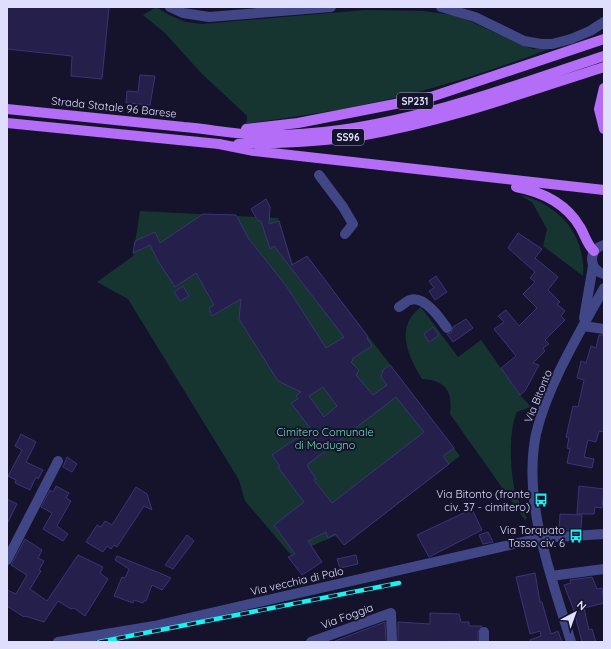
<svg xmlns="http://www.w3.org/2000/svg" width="611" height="649" viewBox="0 0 611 649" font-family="Quicksand,sans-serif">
<rect width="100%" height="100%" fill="#15132b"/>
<path fill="#163530" d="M 156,7 L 169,15 L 186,22 L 202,24 L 365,10 L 423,11 L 459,16 L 521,45 L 533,49 L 552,48 C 491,71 430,91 367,104 C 326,113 285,118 244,124 L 247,121 L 247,116 L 243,112 L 202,74 L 165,33 L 143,15 Z
M 520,195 C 559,204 586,235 583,276 L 543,246 L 547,229 L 532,202 Z
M 140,211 L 278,218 L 293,264 L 307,256 L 460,456 L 345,545 L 337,535 L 291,555 L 245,501 L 239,480 L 128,299 L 97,282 L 133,256 Z
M 421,307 L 458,357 L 481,340 L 520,395 L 531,407 L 517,412 C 508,430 510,476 516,495 C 519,503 523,511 527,518 L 525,520 L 450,414 C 453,392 446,380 422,379 C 408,356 394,327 421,307 Z"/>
<path fill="#24204b" stroke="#3a3475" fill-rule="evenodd" d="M 7,7 L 109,7 L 102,79 L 71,76 L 72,56 L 7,49 Z
M 140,75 L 155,76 L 150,105 L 126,103 L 127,91 L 138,92 Z
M 266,199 L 270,207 L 269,224 L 279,221 L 292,265 L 307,256 L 368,337 L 367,338 L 372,346 L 352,359 L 353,361 L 351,362 L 359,370 L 356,375 L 373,395 L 387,385 L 381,377 L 383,370 L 390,365 L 454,448 L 443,456 L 449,464 L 344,545 L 335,534 L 328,538 L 326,532 L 308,541 L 322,562 L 302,575 L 288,557 L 295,554 L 274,525 L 304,502 L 278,467 L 280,466 L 272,455 L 297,438 L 304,448 L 317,437 L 291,403 L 298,399 L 296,396 L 301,392 L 278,381 L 239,319 L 241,299 L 212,316 L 209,308 L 214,305 L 196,273 L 175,287 L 158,261 L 150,245 L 133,253 L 135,241 L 155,232 L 160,243 L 203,214 L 236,215 L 249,239 L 287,287 L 326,348 L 344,337 L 274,246 L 270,249 L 261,221 L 258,221 L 251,209 ZM 323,387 L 337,406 L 324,417 L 309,396 ZM 396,397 L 424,432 L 332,503 L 314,480 L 316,479 L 307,465 Z
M 518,233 L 542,249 L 535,258 L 558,277 L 548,290 L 560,302 L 557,304 L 565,311 L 561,316 L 565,320 L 545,340 L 549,344 L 543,348 L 545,351 L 533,363 L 539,365 L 525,391 L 520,395 L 501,368 L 516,356 L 494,329 L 504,322 L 498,316 L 506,310 L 519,326 L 537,308 L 523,294 L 535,282 L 530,278 L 535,272 L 508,248 Z
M 436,276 L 447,292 L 435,300 L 429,291 L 434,288 L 429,281 Z
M 183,286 L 189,296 L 180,301 L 174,292 Z
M 466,319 L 473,328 L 453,342 L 447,334 L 451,333 L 453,327 Z
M 433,327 L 439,335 L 429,342 L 424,334 Z
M 599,335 L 604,335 L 604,432 L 599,431 L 596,442 L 588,440 L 584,457 L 594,459 L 592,468 L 567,463 L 570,449 L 567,448 L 569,438 L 566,437 L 573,406 L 578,407 L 584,380 L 577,378 L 581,361 L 586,363 L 591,346 L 596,348 Z
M 21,434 L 36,442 L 26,462 L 43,470 L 38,479 L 36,477 L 30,490 L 15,483 L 16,480 L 8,476 L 22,450 L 15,446 Z
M 67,457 L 77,464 L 72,472 L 63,467 Z
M 56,486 L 69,493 L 66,498 L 71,501 L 57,526 L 68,534 L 63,541 L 43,529 L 52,513 L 41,507 L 50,490 L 53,492 Z
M 579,486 L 604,489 L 602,508 L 595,507 L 594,514 L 577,514 Z
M 136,487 L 147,494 L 152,510 L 144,506 L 117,547 L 114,545 L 111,549 L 107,546 L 103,552 L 86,542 L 97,525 L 101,527 L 105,521 L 112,525 Z
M 7,499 L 17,504 L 7,524 Z
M 472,509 L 482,530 L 429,557 L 417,535 Z
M 560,514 L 582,515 L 581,529 L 559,530 Z
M 488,532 L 493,542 L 483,544 L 479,535 Z
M 187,535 L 194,541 L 173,569 L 165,565 Z
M 25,539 L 42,550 L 38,558 L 44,561 L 39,570 L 41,571 L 30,589 L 47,601 L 78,555 L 103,567 L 100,573 L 108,579 L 85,616 L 74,608 L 71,609 L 58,601 L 44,622 L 25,616 L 24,617 L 7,606 L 7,590 L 16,594 L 27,575 L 11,565 Z
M 356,555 L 358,564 L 340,568 L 337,559 Z
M 117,556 L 162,574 L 171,578 L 162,590 L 152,585 L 146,601 L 144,601 L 143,603 L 134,600 L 133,603 L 114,596 L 122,577 L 125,578 L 129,569 L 115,560 Z
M 535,573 L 540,602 L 542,602 L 551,634 L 558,631 L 562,642 L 530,642 L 530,640 L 541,636 L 540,631 L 530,634 L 516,577 Z
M 592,577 L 597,589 L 602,588 L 604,603 L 584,608 L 589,630 L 592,629 L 596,642 L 582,642 L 573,608 L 564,585 L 571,583 L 570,580 Z
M 430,613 L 459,614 L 461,622 L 469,622 L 469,626 L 482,626 L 478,632 L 478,641 L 398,642 L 398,622 L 430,624 Z
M 385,622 L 386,642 L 335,642 L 335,641 Z"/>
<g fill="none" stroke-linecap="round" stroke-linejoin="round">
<path stroke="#414687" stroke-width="10" d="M 170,7 L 183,13 L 209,17 L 331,7
M 441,7 L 475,17 L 524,41 L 541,44 L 552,44 L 571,39 L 590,31 L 604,22
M 319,175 L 343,207 L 353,224 L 345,234
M 604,245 C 588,249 588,269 604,274
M 399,307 C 403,305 406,301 410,300 C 424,295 440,318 447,328
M 584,318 L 593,266
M 583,326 L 604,329
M 7,560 L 58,461
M 551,576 L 604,569
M 484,632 L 484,642
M 58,642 L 154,626 L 540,538 L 604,534
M 311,642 L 391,613 L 392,642
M 571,642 C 552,578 522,502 536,434 C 547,386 580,332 604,288"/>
<path stroke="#b46df6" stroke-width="10" d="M 604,88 L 599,109 L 604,129
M 7,109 C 66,115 125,121 184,127 C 210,129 236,135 263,135 C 380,137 494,92 604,56
M 7,123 L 219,144 L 254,151 L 604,190
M 246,129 L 298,123 L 431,97 L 604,39
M 238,144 C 281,143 323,142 365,135 C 447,121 525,92 604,67
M 516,187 C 543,192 566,203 580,227 C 585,235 587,245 594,251"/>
<g stroke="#17f1f0" stroke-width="4.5">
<path id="rail" d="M 99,642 L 399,583"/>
</g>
<use href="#rail" stroke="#15132b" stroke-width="3" stroke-dasharray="9" stroke-linecap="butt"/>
</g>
<defs>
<g id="bus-bare" transform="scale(1.08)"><path d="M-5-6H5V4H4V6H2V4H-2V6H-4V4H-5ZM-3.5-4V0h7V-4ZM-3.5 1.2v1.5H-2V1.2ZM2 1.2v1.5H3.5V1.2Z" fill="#17f1f0" stroke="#15132b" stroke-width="2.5" paint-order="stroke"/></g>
</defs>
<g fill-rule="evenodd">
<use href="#bus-bare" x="541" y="500"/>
<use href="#bus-bare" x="576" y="536"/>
</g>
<g text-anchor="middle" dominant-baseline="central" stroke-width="4" stroke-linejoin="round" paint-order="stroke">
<g fill="#15132b" stroke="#a2a2be" stroke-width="1">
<rect x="397" y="93" width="36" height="16" rx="3"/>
<rect x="332" y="129" width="32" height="16" rx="3"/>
</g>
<g font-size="10" font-weight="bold" fill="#dfdffd">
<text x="415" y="101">SP231</text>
<text x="348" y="137">SS96</text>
</g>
<g font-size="11" fill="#dfdffd" stroke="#15132b">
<text transform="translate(114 107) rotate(6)">Strada Statale 96 Barese</text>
<text transform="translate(538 396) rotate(-68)">Via Bitonto</text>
<text transform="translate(297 581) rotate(-13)">Via vecchia di Palo</text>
<text transform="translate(347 616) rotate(-20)">Via Foggia</text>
</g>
<g font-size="11" fill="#6ddbb4" stroke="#15132b">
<text x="325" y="432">Cimitero Comunale<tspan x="325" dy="13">di Modugno</tspan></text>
</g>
<g font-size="11" fill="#dfdffd" stroke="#15132b" text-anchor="end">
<text x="530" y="494">Via Bitonto (fronte<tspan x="530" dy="13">civ. 37 - cimitero)</tspan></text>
<text x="565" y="530">Via Torquato<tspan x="565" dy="13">Tasso civ. 6</tspan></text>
</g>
</g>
<rect width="611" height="649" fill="none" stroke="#dfdffd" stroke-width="16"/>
<g transform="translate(575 613) rotate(41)" stroke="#15132b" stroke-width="3" paint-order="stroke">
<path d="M0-3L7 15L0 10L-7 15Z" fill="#dfdffd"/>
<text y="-6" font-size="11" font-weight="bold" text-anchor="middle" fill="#dfdffd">N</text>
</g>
</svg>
